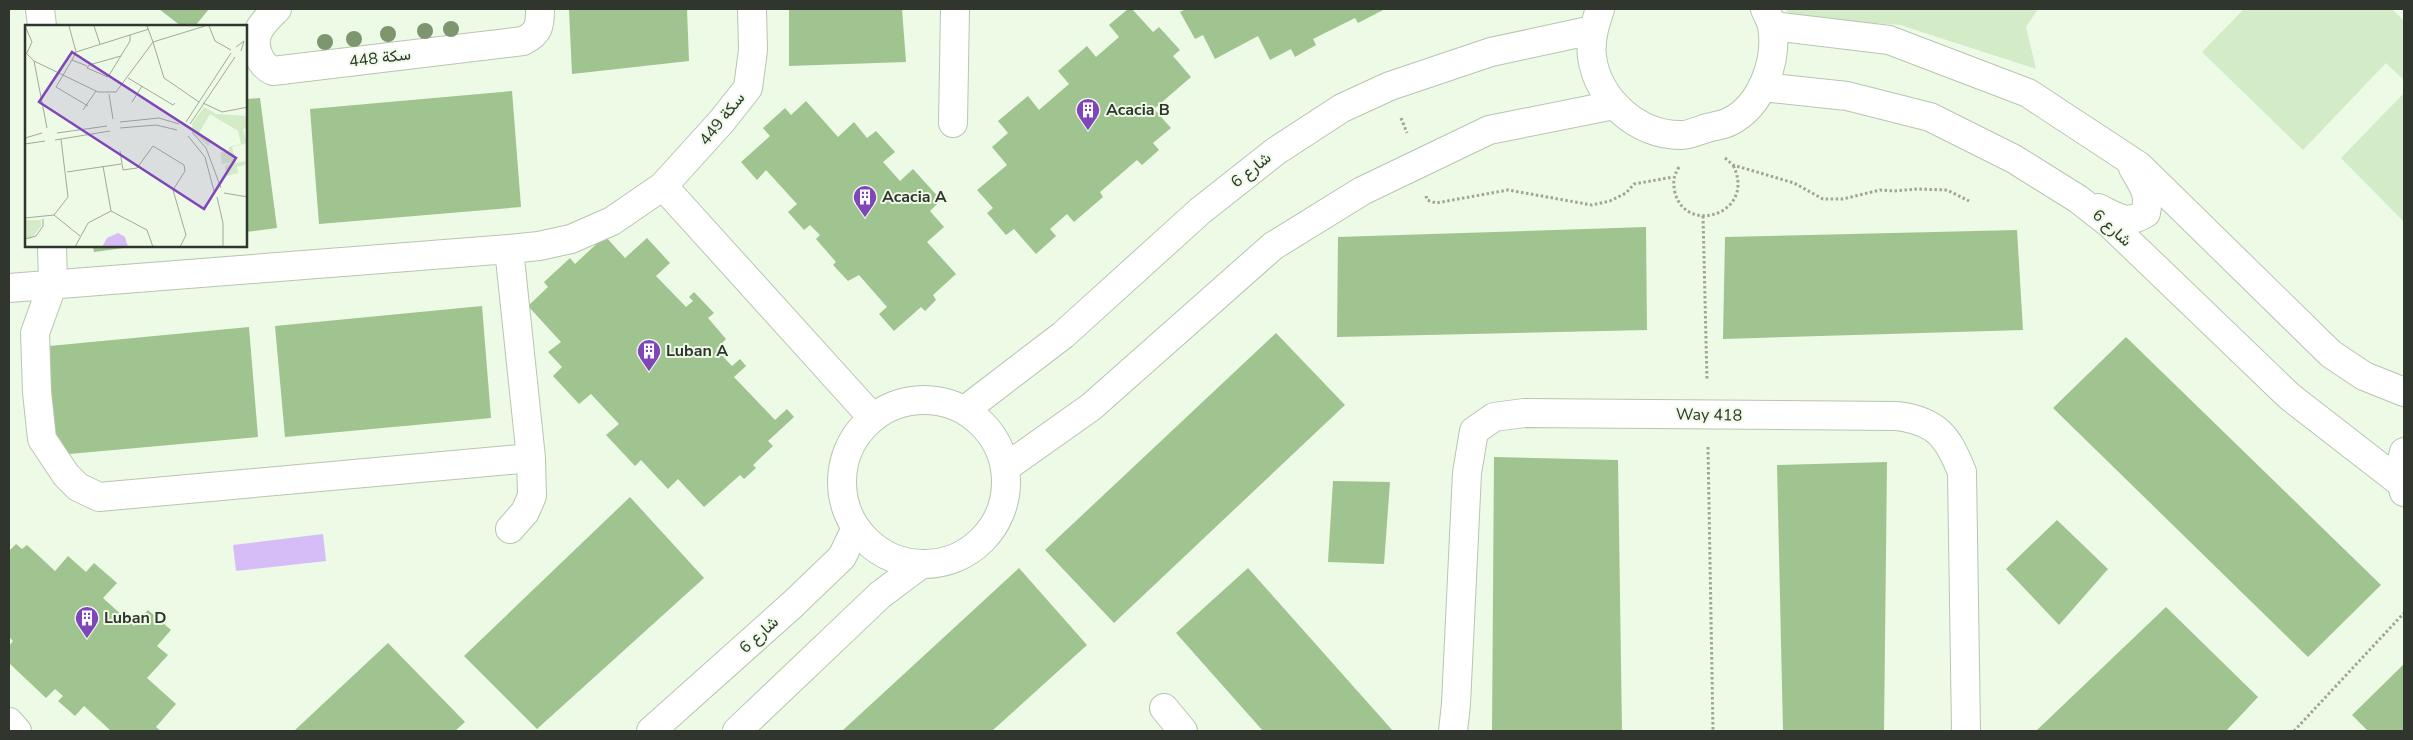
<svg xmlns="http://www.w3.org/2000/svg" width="2413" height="740" viewBox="0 0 2413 740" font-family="'Nunito Sans',Vazirmatn,sans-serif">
<rect width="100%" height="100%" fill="#ecfae6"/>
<path fill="#d3ecc7" d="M 1785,9 L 2038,9 L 2026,27 L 2036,69 L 1900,25 L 1793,17 Z
M 2244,9 L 2392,9 L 2404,21 L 2404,80 L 2386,63 L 2303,150 L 2202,52 Z
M 2404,93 L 2404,222 L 2341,158 Z"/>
<path fill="#d6bdf7" d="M 323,534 L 326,561 L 236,571 L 233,545 Z"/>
<path fill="#a0c48f" d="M 159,9 L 209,9 L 195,26 L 181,26 Z
M 569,9 L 687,9 L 689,61 L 572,74 Z
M 789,9 L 902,9 L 906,62 L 789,66 Z
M 1128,9 L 1132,9 L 1153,32 L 1159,27 L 1180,50 L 1173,56 L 1191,77 L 1154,109 L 1171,128 L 1153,143 L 1159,150 L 1142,165 L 1137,160 L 1100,192 L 1103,197 L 1074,222 L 1067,214 L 1050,229 L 1056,236 L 1036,254 L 1014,229 L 1006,235 L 987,213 L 993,208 L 977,190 L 1007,165 L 992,147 L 1008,133 L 998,121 L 1028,96 L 1039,110 L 1069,84 L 1058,71 L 1087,46 L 1096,57 L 1119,37 L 1109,25 Z
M 1186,9 L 1385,9 L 1358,23 L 1355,18 L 1313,39 L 1316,45 L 1295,57 L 1291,49 L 1270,60 L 1258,36 L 1215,59 L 1203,35 L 1195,39 L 1180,12 Z
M 512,91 L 521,207 L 319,224 L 310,109 Z
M 260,98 L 277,228 L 246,232 L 246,99 Z
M 806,101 L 838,137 L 854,122 L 867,138 L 876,131 L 895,152 L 883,162 L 900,181 L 913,169 L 941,200 L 930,211 L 944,227 L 927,242 L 956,274 L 933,295 L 936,300 L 925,311 L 921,307 L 894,331 L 879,314 L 887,307 L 859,275 L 848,281 L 833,265 L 836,262 L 816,239 L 820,235 L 810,225 L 804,230 L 788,212 L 797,204 L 766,170 L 757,180 L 741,162 L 770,136 L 763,128 L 785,108 L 791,115 Z
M 1646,227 L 1647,330 L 1337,337 L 1338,237 Z
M 2017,230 L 2023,330 L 1723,339 L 1725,237 Z
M 605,236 L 625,258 L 647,238 L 670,263 L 656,276 L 686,307 L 693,301 L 689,297 L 694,292 L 714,313 L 708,318 L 726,339 L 716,349 L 732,366 L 740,359 L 746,366 L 734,377 L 775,420 L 787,409 L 794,417 L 768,441 L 773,446 L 753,465 L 756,468 L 744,479 L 740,475 L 704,507 L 678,479 L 668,489 L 641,460 L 635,466 L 606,435 L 619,424 L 591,394 L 579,404 L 553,376 L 562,367 L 548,352 L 561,342 L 528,306 L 548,287 L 544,282 L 570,258 L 575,264 Z
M 93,246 L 131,246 L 131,247 L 94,252 Z
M 482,306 L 491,418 L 285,437 L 275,326 Z
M 249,327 L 258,437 L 58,455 L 39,347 Z
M 1276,333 L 1345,405 L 1114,623 L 1045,550 Z
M 2126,337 L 2381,585 L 2308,657 L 2053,408 Z
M 1494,457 L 1618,460 L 1622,731 L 1492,731 Z
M 1887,462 L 1884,731 L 1783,731 L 1777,465 Z
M 1333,481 L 1390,482 L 1384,564 L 1328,562 Z
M 630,497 L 704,578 L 537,729 L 464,656 Z
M 2057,520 L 2108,569 L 2059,625 L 2006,569 Z
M 16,544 L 22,549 L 27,545 L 55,571 L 68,556 L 86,572 L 94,563 L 117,583 L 103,598 L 134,626 L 148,610 L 171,630 L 157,646 L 168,655 L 147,678 L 176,704 L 156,727 L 161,731 L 111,731 L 84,706 L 75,716 L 58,701 L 63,696 L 55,689 L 46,698 L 9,663 L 9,646 L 13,641 L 9,637 L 9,551 Z
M 1019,568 L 1087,645 L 992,731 L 842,731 Z
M 1248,568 L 1393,731 L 1263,731 L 1176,633 Z
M 2166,607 L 2258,697 L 2226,731 L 2036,731 Z
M 388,643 L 465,722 L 455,731 L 294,731 Z
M 2404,664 L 2404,731 L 2368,731 L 2352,715 Z"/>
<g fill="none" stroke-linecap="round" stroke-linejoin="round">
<g stroke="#b8c5b1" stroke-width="30">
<path id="minor" d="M 40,9 L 42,26
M 277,9 C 271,15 263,22 259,30 C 251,44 259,65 273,71 L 523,41 C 539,33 540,26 540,9
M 953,123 L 955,9
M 663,186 L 872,417
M 52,246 L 53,283 L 35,333 L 37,392 L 42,439 L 66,475 L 78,487 L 99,497 L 531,458
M 509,249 L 531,458 L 532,496 L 525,512 L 510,529
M 9,288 L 509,249 L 539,246 L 571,239 L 612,221 L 663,186 L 721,122 L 748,88 L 753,50 L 752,9
M 1164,708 L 1183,731
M 9,722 L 17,731
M 1453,731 L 1456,704 L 1467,473 L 1474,431 L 1494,417 L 1524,413 L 1897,416 C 1937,421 1948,437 1962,472 L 1966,731"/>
</g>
<g stroke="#b8c5b1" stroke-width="30">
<path id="tertiary" d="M 1600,9 C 1595,24 1590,40 1592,57 C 1598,100 1638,136 1682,135 C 1690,135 1700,130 1707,128 C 1714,126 1723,125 1729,122 C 1762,106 1778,60 1772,26 C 1771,21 1767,14 1765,9
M 1772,26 L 1889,40 L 2028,93 L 2139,166 L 2331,354 L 2364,376 L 2404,392
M 1762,87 L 1847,96 L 1930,117 L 2014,159 L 2078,199 L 2110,224 L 2289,396 L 2401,483
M 2098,208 C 2117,217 2126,226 2146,213 C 2150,193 2143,185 2133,168
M842 482a82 82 0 1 1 164 0a82 82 0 1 1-164 0Z
M 965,410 L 1063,335 L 1200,211 L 1276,151 L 1342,108 L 1390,86 L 1491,52 L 1593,30
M 2404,452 C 2400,466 2399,479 2404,492
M 1005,468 L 1091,407 L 1273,246 L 1362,191 L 1489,130 L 1614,105
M 651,731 L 792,605 L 842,557 L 855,530
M 737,731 L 880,595 L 920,565"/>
</g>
<path stroke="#9da798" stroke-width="3" stroke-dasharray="2.5 2.5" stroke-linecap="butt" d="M 1401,118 L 1407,133
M 1725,158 L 1733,165 L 1794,183 L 1823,199 L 1843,199 L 1880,190 L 1894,191 L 1917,189 L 1947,190 L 1969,201
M 1679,167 C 1673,177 1673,182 1675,193 C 1687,236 1757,213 1733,165
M 1426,196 L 1427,200 L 1436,203 L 1508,190 L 1592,205 L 1610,201 L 1626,193 L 1634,184 L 1673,177
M 1703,216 L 1707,381
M 1708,447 L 1713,731
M 2294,731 L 2404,613"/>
<use href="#minor" stroke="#fff" stroke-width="28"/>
<use href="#tertiary" stroke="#fff" stroke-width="28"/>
</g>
<g fill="#7d966f">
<circle cx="451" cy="29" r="8"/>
<circle cx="425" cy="31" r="8"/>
<circle cx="388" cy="34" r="8"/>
<circle cx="354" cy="39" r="8"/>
<circle cx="325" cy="42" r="8"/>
</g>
<defs>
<g id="building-pin" transform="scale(1.25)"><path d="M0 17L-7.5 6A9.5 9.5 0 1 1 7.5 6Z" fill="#8145ba" stroke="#ecfae6"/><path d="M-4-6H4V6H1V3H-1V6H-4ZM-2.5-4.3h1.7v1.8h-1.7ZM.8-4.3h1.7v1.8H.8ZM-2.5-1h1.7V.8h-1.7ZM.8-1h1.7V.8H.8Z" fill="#fff"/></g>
</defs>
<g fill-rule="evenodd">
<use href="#building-pin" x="1088" y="110"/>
<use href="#building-pin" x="865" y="197"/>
<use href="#building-pin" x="649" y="351"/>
<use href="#building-pin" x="87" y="618"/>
</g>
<g text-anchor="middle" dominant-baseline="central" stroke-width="4" stroke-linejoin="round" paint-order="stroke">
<g font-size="16" fill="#30352d" stroke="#ecfae6">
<text transform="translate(380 58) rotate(-7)">سكة 448</text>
<text transform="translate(722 119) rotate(-51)">سكة 449</text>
<text transform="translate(1251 170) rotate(-39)">شارع 6</text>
<text transform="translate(2112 228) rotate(42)">شارع 6</text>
<text transform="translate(1709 415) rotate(1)">Way 418</text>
<text transform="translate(759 635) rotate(-42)">شارع 6</text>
</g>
<g font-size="16" font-weight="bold" fill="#30352d" stroke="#ecfae6" text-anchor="start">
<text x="1106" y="110">Acacia B</text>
<text x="882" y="197">Acacia A</text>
<text x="666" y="351">Luban A</text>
<text x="104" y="618">Luban D</text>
</g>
</g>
<g transform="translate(25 25)">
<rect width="222" height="222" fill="#ecfae6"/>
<path d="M 179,82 L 191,89 L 222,91 L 222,103 L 218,104 L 222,118 L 207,122 L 211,138 L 222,136 L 222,139 L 212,142 L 213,148 L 202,151 L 200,141 L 207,137 L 197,139 L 195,128 L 204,125 L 204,122 L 216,119 L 213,106 L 185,89 L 174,108 L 190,118 L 186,117 L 183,121 L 168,107 L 167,99 ZM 0,195 L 16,195 L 16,201 L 6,214 L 0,213 Z" fill="#d3ecc7"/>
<path d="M 93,208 L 100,212 L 103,222 L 77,222 L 82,213 Z" fill="#d6bdf7"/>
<path fill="none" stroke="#a1ab9c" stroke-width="1" d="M 44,1 L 51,27 L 47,35M 69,1 L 75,19M 184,1 L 190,16 L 206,25M 1,3 L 7,17 L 2,28M 211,22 L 219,16 L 216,26M 0,27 L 9,36 L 22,103M 51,27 L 124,4M 96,31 L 64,40 L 62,43 L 83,52 L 105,16 L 105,10M 9,36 L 73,67 L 91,67 L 128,17 L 122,1M 62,41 L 47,35 L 31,62 L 63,81M 103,53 L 148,80 L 150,78M 84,69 L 88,94M 107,77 L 117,61M 174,77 L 139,53 L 128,17 L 180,1M 178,78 L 197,87 L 223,82M 58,85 L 71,66M 95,97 L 134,93 L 154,99M 161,97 L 206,28M 165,99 L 210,32M 95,103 L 131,100 L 152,105M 167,107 L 181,123 L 196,163M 32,108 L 82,101M 163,111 L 180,132 L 189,166M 0,113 L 17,108M 30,115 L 85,106M 0,119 L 20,116M 95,126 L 98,145 L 112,143 L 128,121 L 159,140 L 160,146 L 148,165 L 161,210 L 155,222M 78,141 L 86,186M 42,147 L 96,139M 199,168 L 223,172M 192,172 L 198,198 L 198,222M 29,190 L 55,211M 0,193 L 29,190 L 43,172 L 36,114M 0,214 L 11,211 L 18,201 L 18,194M 50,222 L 63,198 L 86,186 L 122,205 L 128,222"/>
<path fill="#8145ba" fill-opacity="0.15" stroke="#8145ba" stroke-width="2.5" d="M 47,27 L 211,133 L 179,184 L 14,77 Z"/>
<rect width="222" height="222" fill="none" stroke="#30352d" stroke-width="2.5"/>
</g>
<rect width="2413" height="740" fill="none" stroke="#30352d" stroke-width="20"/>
</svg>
